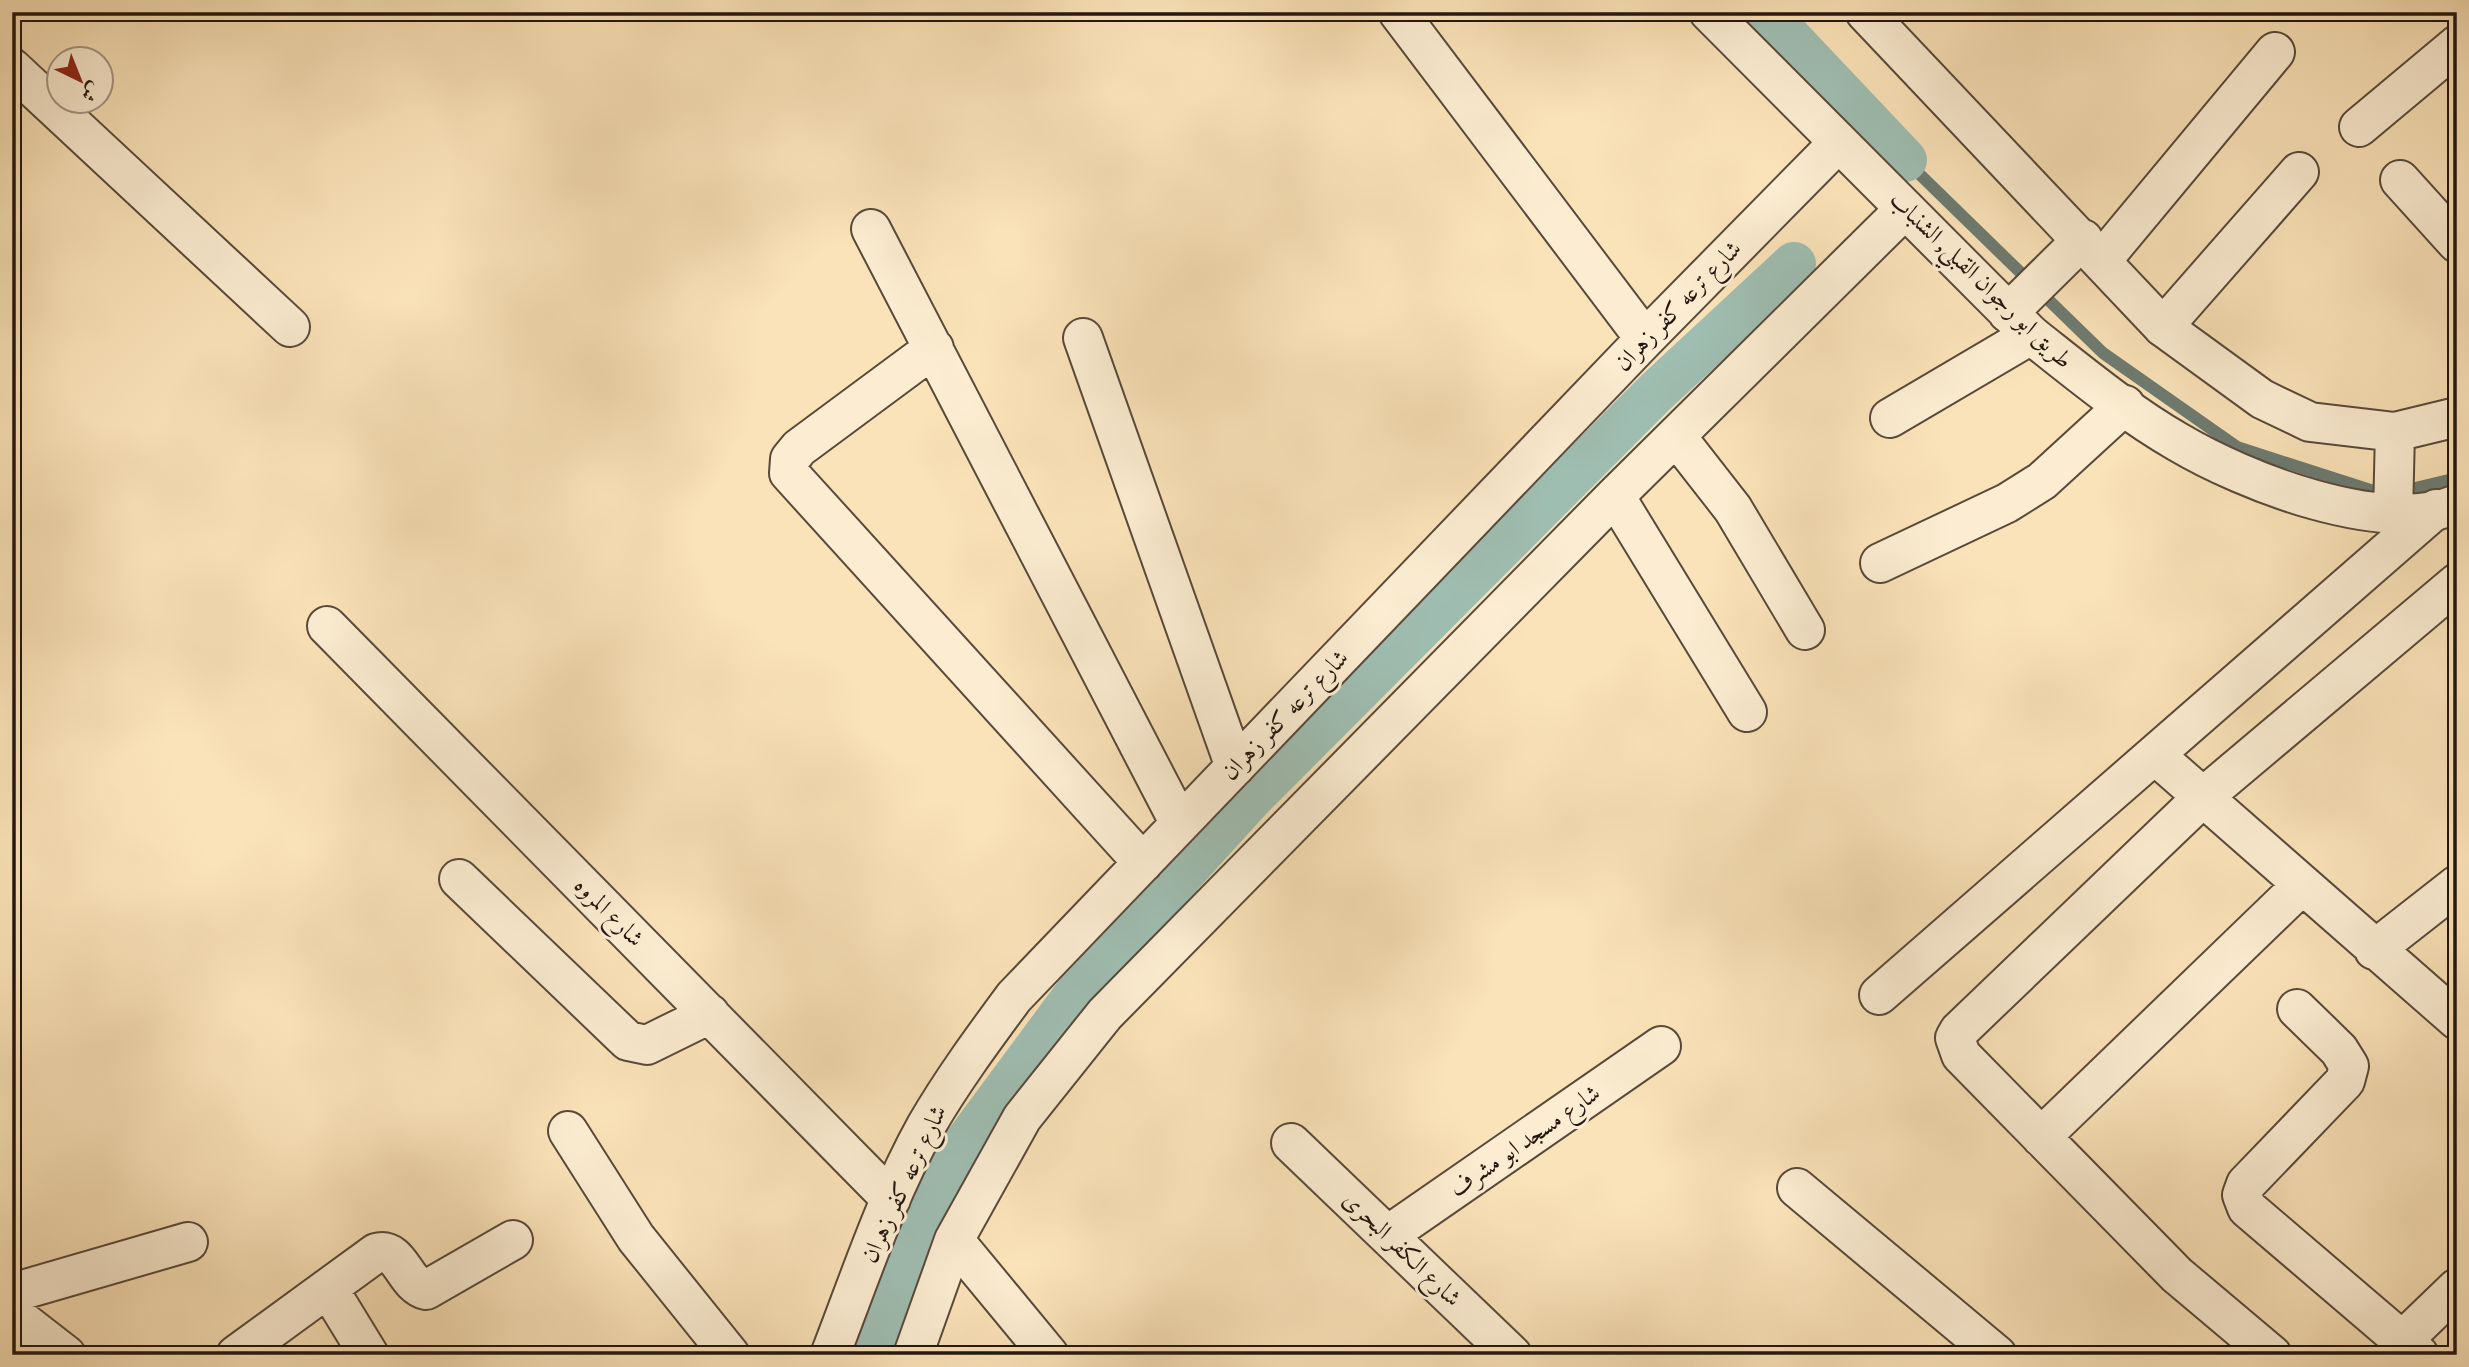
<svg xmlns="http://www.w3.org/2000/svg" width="2469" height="1367" viewBox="0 0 2469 1367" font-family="'IM FELL Double Pica',Amiri,serif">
<rect width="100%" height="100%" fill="#fbe3b9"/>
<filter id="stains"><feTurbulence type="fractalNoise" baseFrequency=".00286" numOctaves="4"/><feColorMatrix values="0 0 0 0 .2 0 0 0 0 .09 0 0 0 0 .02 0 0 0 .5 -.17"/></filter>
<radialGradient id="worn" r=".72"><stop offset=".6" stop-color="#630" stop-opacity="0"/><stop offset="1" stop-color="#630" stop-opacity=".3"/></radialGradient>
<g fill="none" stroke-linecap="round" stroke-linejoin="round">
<path stroke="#6d7b71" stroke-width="12" d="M 1905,160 L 2103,353 L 2237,447 L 2386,495 L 2457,478"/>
<path stroke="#9fbeb2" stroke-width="44" d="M 1765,12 L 1905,160
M 875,1355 L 942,1175 L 1088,978 L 1249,800 L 1657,391 L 1794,264"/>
<g stroke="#58493a" stroke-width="42">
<path id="minor" d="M 1398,12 L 1645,339
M 12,68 L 290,327
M 2359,127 L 2457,45
M 2400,180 L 2457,243
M 871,229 L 1180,824
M 2102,260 L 2275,52
M 2163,327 L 2299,172
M 1083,338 L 1235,767
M 934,348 L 799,448 L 790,459 L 789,473 L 1143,863
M 1890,418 L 2031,335
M 1676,436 L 1733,509 L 1805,630
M 1615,496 L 1747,712
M 1880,563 L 2007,503 L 2042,481 L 2125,405
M 327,626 L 891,1199
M 2155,755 L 2457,1020
M 459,879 L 628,1041 L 647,1045 L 710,1014
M 2374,950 L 2457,885
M 1879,995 L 2436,509
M 2297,1009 L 2339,1050 L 2349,1066 L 2345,1081 L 2246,1184 L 2242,1195 L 2247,1208 L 2419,1355
M 568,1131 L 636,1238 L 730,1355
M 2041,1137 L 2301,886
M 1291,1143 L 1512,1355
M 1797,1188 L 1997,1355
M 1388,1235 L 1661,1046
M 954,1240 L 1049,1355
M 328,1288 L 369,1355
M 12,1293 L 188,1242
M 12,1313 L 66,1355
M 2403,1340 L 2457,1288
M 236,1355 L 376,1253 C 401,1246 404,1285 426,1290 L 513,1240
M 830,1355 C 860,1278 886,1198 926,1126 C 952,1081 983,1039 1014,997 L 1645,339 L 1838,143
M 913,1355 L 954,1240 L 1022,1118 L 1105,1014 L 1615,496 L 1905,209
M 2272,1355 L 2177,1275 L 1961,1055 L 1955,1038 L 1959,1031 L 2202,798 L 2457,583"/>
</g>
<g stroke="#58493a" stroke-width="42">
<path id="tertiary" d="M 1709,12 L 2031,335 C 2078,372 2126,412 2178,442 C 2244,481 2382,536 2457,504
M 1865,12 L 2163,327 L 2262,399 L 2310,422 L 2395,432 L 2457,417
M 2008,313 L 2083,239
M 2393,515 L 2395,432"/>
</g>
<use href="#minor" stroke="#fcedd2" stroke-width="38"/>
<use href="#tertiary" stroke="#fcedd2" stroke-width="38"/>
</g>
<g text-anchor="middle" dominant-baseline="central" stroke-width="6" stroke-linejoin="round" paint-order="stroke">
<g font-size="24" fill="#22160f" stroke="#fcedd2">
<text transform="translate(1981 280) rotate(44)">طريق ابو رجوان القبلي, الشنباب</text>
<text transform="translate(1678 306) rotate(-46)">شارع ترعه كفر زهران</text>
<text transform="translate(1285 715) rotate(-46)">شارع ترعه كفر زهران</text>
<text transform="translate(609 912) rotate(45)">شارع المروه</text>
<text transform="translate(1525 1141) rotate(-35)">شارع مسجد ابو مشرف</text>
<text transform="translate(904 1184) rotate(-65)">شارع ترعه كفر زهران</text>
<text transform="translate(1402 1249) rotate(44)">شارع الكفر البحرى</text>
</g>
</g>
<rect width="2469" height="1367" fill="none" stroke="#fbe3b9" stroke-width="42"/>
<rect x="14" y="14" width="2441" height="1339" fill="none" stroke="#22160f" stroke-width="3.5"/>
<rect x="21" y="21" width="2427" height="1325" fill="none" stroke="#22160f" stroke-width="2"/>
<g transform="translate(80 80) rotate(137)"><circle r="33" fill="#fcedd2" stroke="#a59784" stroke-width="2"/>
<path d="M0-5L12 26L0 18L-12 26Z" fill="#8f2418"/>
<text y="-10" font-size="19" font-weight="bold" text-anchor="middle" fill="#22160f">ش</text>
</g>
<rect width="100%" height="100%" filter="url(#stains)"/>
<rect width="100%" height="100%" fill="url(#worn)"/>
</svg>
